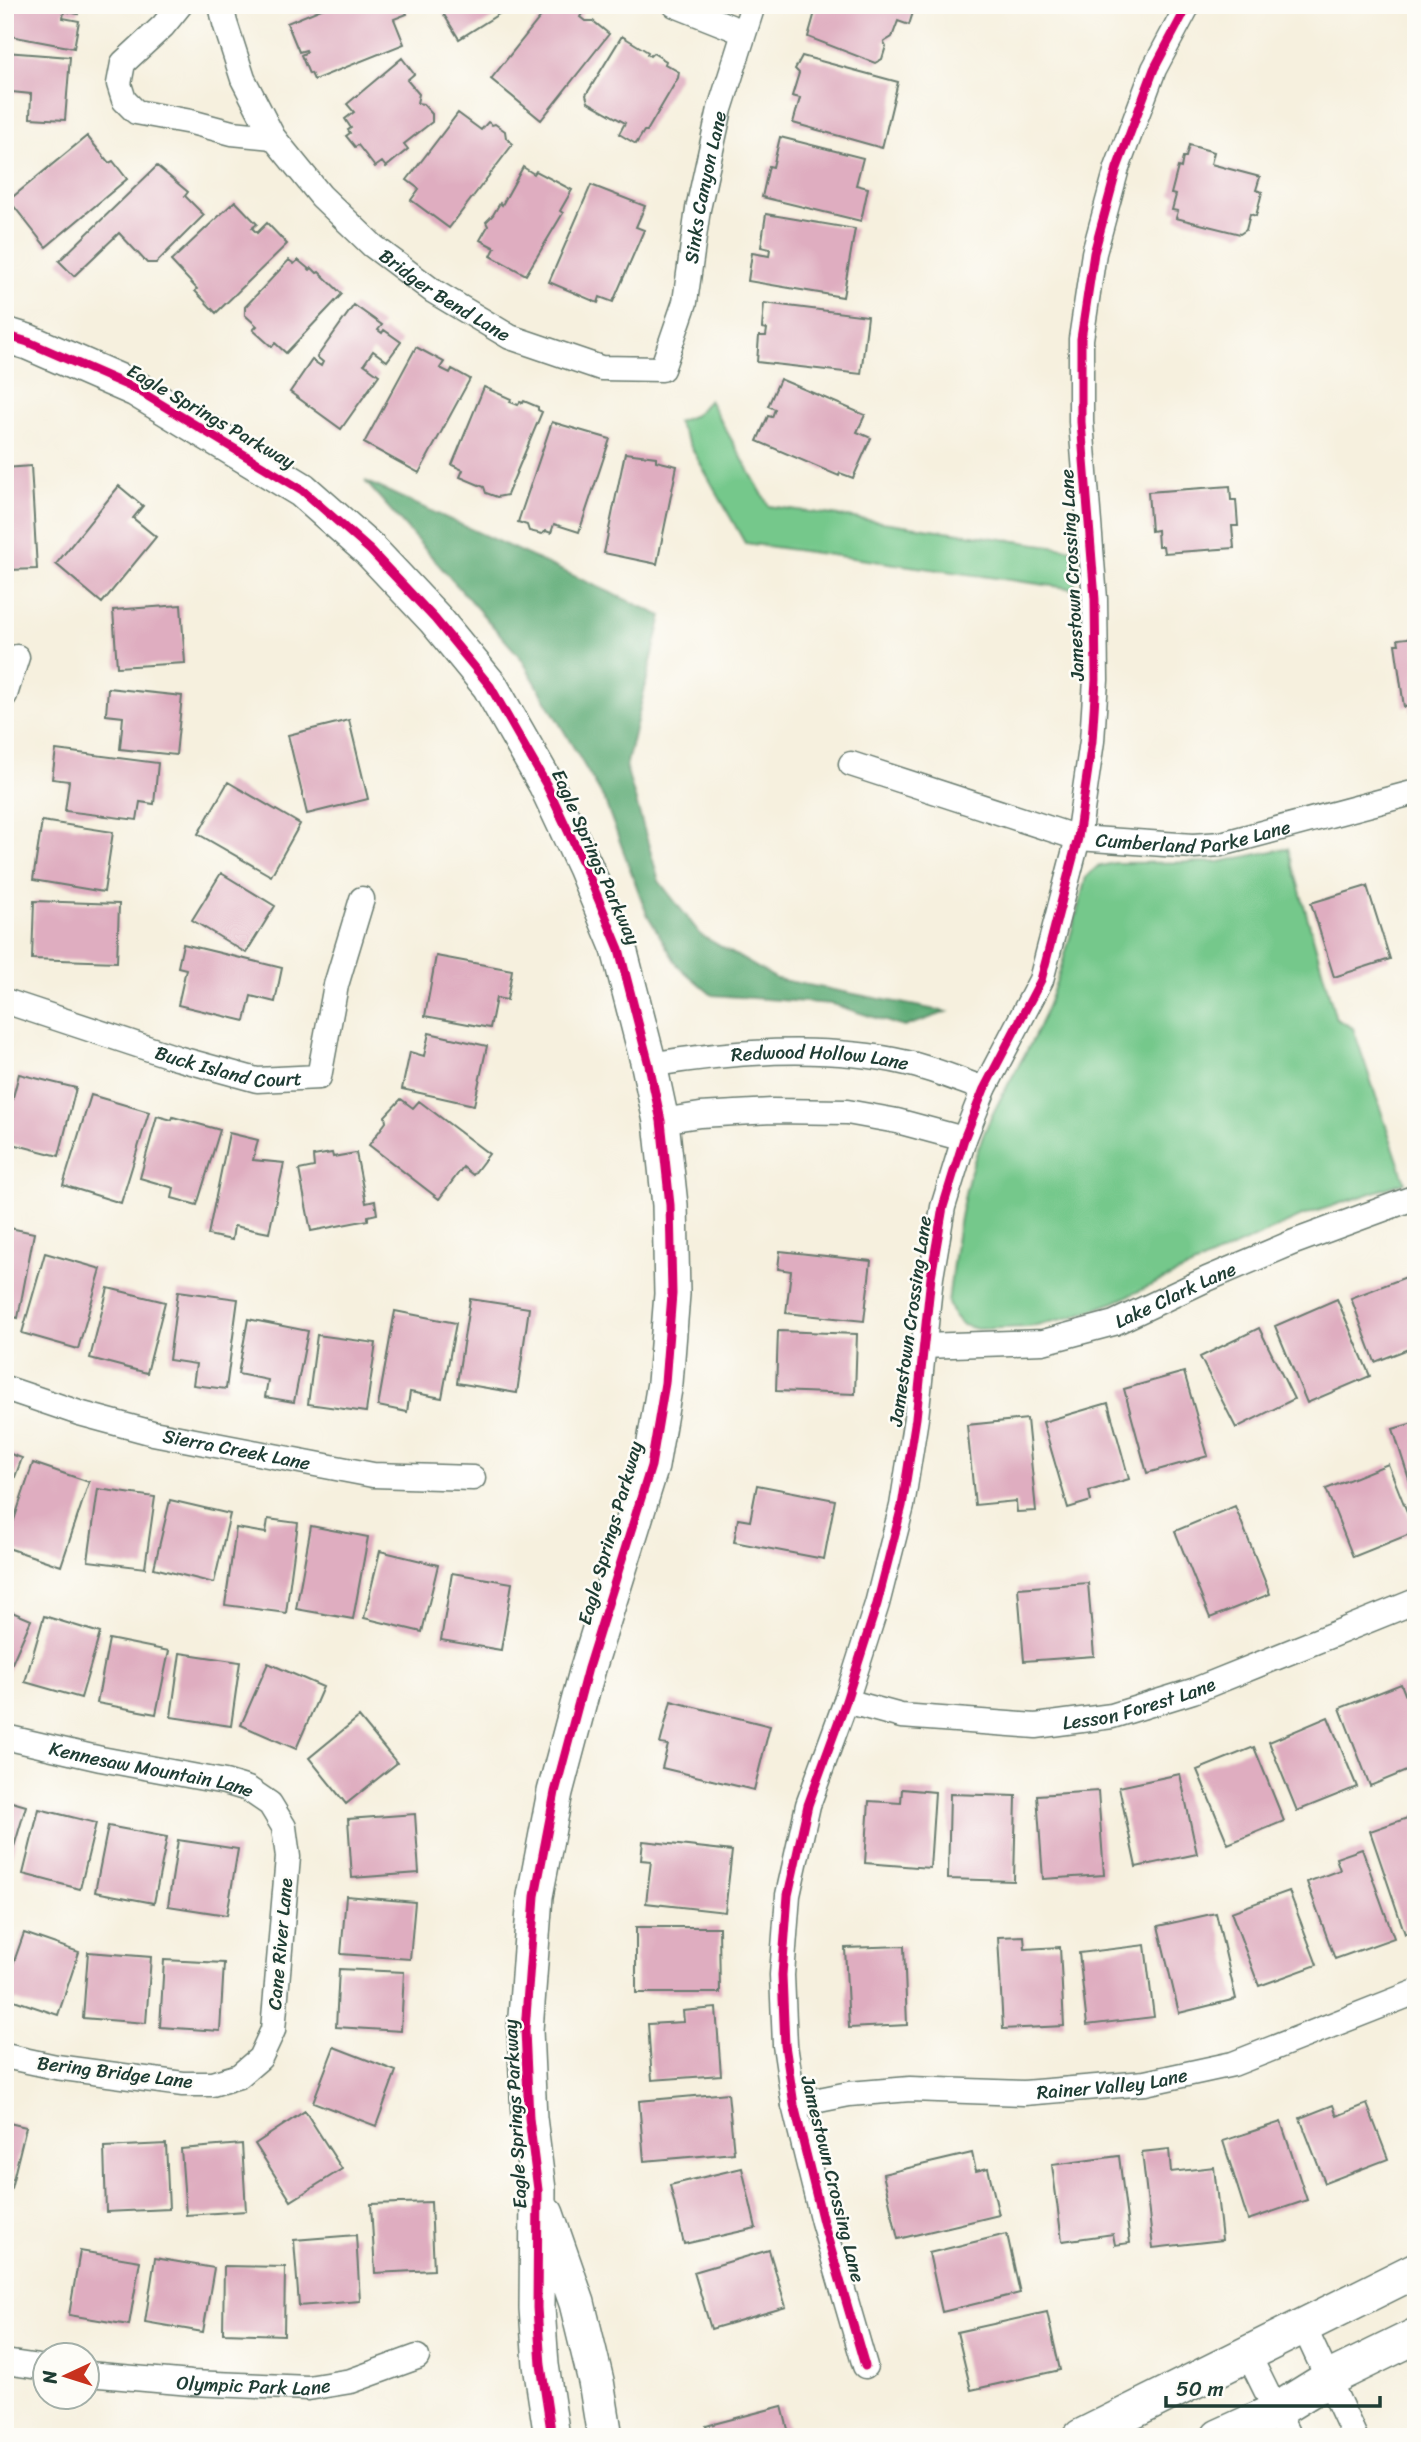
<svg xmlns="http://www.w3.org/2000/svg" width="1421" height="2442" viewBox="0 0 1421 2442" font-family="Sriracha,sans-serif">
<rect width="100%" height="100%" fill="#fdfcf7"/>
<filter id="ink" filterUnits="userSpaceOnUse"><feTurbulence type="fractalNoise" baseFrequency=".0143" numOctaves="2"/><feDisplacementMap in="SourceGraphic" scale="14" xChannelSelector="R" yChannelSelector="G"/><feConvolveMatrix kernelMatrix="1 2 1 2 8 2 1 2 1" color-interpolation-filters="sRGB"/></filter>
<filter id="wash" filterUnits="userSpaceOnUse"><feTurbulence type="fractalNoise" baseFrequency=".00686" numOctaves="4" result="noise"/><feDisplacementMap in="SourceGraphic" scale="28" xChannelSelector="R" yChannelSelector="G"/><feGaussianBlur stdDeviation="1.57" result="paint"/><feColorMatrix in="noise" values="0 0 0 0 0 0 0 0 0 0 0 0 0 0 0 0 0 1.4 0 .05"/><feComposite in="paint" operator="in"/></filter>
<g filter="url(#wash)">
<rect width="100%" height="100%" fill="#f6f0de"/>
<path fill="#74c88b" stroke="#4a8260" stroke-width="2" d="M 709,400 L 769,506 L 1073,549 L 1075,589 L 745,543 L 677,422 L 695,415 Z
M 1288,848 L 1336,1019 L 1353,1028 L 1405,1182 L 1302,1216 L 1115,1302 L 1072,1317 L 1028,1327 L 977,1329 L 963,1325 L 953,1315 L 948,1303 C 955,1246 961,1189 983,1136 C 997,1099 1020,1066 1037,1031 C 1059,982 1073,929 1086,877 L 1097,867 L 1114,863 L 1219,862 Z"/>
<path fill="#5fac77" stroke="#3f7456" stroke-width="2" d="M 365,481 L 662,616 L 626,767 L 659,881 L 701,935 L 777,979 L 947,1012 L 904,1027 L 832,1004 L 712,995 L 678,966 L 647,914 L 604,799 L 521,658 Z"/>
<g id="blocks">
<path fill="#dfadc0" d="M 5,5 L 80,5 L 78,14 L 64,11 L 63,18 L 79,21 L 74,48 L 5,35 Z
M 331,5 L 403,5 L 407,14 L 394,19 L 404,44 L 314,80 L 311,73 L 309,74 L 301,55 L 307,52 L 306,50 L 299,52 L 287,23 Z
M 438,5 L 513,5 L 459,39 Z
M 550,5 L 574,5 L 583,12 L 580,17 L 585,21 L 593,21 L 609,34 L 541,120 L 491,79 Z
M 817,5 L 913,5 L 915,6 L 909,25 L 898,21 L 892,37 L 884,42 L 886,46 L 882,59 L 875,63 L 808,37 Z
M 622,36 L 648,52 L 647,54 L 650,56 L 653,53 L 666,61 L 665,64 L 679,72 L 678,78 L 647,131 L 644,131 L 636,144 L 619,134 L 625,123 L 588,102 L 586,95 Z
M 5,52 L 70,57 L 65,120 L 30,118 L 31,94 L 12,92 L 10,115 L 5,114 Z
M 802,56 L 898,82 L 882,148 L 793,123 L 800,98 L 792,96 L 799,73 L 795,69 Z
M 402,58 L 414,74 L 407,80 L 419,94 L 417,103 L 423,104 L 432,114 L 432,122 L 404,144 L 408,149 L 386,167 L 382,162 L 375,167 L 358,145 L 355,147 L 346,136 L 350,133 L 348,130 L 351,128 L 345,119 L 354,112 L 347,104 Z
M 458,113 L 481,130 L 488,122 L 492,125 L 495,124 L 505,131 L 506,138 L 513,144 L 449,228 L 411,200 L 419,189 L 407,180 Z
M 87,136 L 109,163 L 113,161 L 127,179 L 46,247 L 9,200 Z
M 780,137 L 863,158 L 856,185 L 868,188 L 861,221 L 762,197 L 769,166 L 773,167 Z
M 1189,145 L 1214,152 L 1211,164 L 1260,177 L 1256,190 L 1262,192 L 1256,216 L 1250,214 L 1246,230 L 1240,234 L 1176,218 L 1178,211 L 1172,210 L 1176,195 L 1171,194 L 1178,167 L 1181,168 L 1183,157 L 1186,157 Z
M 157,166 L 188,192 L 185,196 L 204,215 L 156,263 L 147,263 L 119,233 L 74,276 L 59,261 Z
M 523,167 L 534,174 L 536,171 L 572,190 L 560,211 L 563,213 L 526,275 L 491,256 L 495,248 L 480,240 L 488,226 L 486,222 L 493,215 L 500,203 L 502,205 Z
M 591,185 L 645,206 L 636,227 L 644,230 L 613,302 L 600,297 L 598,303 L 549,282 Z
M 235,201 L 257,224 L 252,228 L 257,233 L 267,223 L 287,244 L 216,313 L 195,291 L 197,289 L 171,261 Z
M 766,214 L 855,229 L 843,297 L 748,281 L 752,253 L 769,256 L 770,249 L 761,247 Z
M 289,260 L 294,264 L 298,260 L 310,270 L 312,268 L 317,273 L 319,272 L 342,294 L 286,353 L 275,343 L 272,347 L 253,330 L 257,326 L 245,315 L 245,307 Z
M 764,303 L 868,316 L 861,374 L 757,362 L 759,336 L 766,336 L 767,329 L 762,328 Z
M 354,305 L 382,325 L 378,330 L 382,333 L 384,330 L 401,342 L 387,361 L 373,351 L 364,364 L 379,375 L 341,429 L 290,392 L 312,360 L 321,366 L 323,362 L 317,357 Z
M 416,347 L 444,362 L 440,368 L 450,373 L 452,369 L 470,379 L 419,473 L 364,443 Z
M 780,379 L 865,415 L 857,432 L 871,438 L 853,478 L 840,473 L 839,476 L 757,441 L 768,416 L 772,417 L 775,409 L 768,406 Z
M 484,387 L 511,399 L 510,402 L 518,405 L 520,402 L 523,403 L 524,401 L 538,407 L 538,410 L 542,412 L 507,495 L 497,497 L 486,493 L 484,487 L 460,477 L 463,470 L 452,465 Z
M 552,422 L 610,439 L 579,532 L 554,524 L 551,533 L 546,531 L 542,534 L 529,531 L 527,525 L 518,522 Z
M 625,453 L 656,457 L 656,461 L 677,466 L 657,564 L 604,553 Z
M 31,466 L 37,569 L 8,570 L 7,558 L 5,558 L 5,468 Z
M 119,486 L 143,506 L 133,518 L 156,537 L 102,603 L 56,564 Z
M 1230,486 L 1231,500 L 1236,500 L 1238,526 L 1232,526 L 1234,548 L 1164,553 L 1163,546 L 1158,546 L 1157,530 L 1151,531 L 1148,492 Z
M 181,605 L 185,663 L 117,667 L 113,610 Z
M 1416,637 L 1416,711 L 1411,712 L 1410,706 L 1404,707 L 1395,644 L 1399,644 L 1398,639 Z
M 108,688 L 182,696 L 176,755 L 120,749 L 123,717 L 106,715 Z
M 349,720 L 368,799 L 307,814 L 288,735 Z
M 56,750 L 158,763 L 154,804 L 140,802 L 137,820 L 65,811 L 69,781 L 52,779 Z
M 228,782 L 300,824 L 271,876 L 198,834 Z
M 42,821 L 113,832 L 104,892 L 33,880 Z
M 221,873 L 275,906 L 246,953 L 192,920 Z
M 1367,886 L 1390,959 L 1334,977 L 1311,903 Z
M 34,901 L 119,904 L 117,962 L 32,959 Z
M 183,944 L 282,968 L 275,1002 L 251,996 L 245,1021 L 178,1005 L 186,969 L 178,967 Z
M 436,956 L 512,970 L 507,1000 L 496,998 L 490,1028 L 425,1016 Z
M 429,1033 L 487,1046 L 474,1105 L 402,1089 L 410,1052 L 424,1056 Z
M 19,1074 L 76,1088 L 59,1156 L 5,1142 L 5,1128 Z
M 91,1095 L 149,1112 L 121,1203 L 63,1185 Z
M 401,1099 L 413,1108 L 419,1101 L 489,1154 L 473,1175 L 463,1167 L 439,1199 L 369,1145 L 386,1122 L 385,1116 Z
M 157,1116 L 172,1120 L 173,1117 L 220,1130 L 197,1205 L 172,1198 L 174,1188 L 140,1178 Z
M 229,1133 L 258,1140 L 253,1160 L 284,1163 L 269,1233 L 234,1226 L 232,1240 L 208,1235 Z
M 332,1153 L 333,1157 L 356,1153 L 366,1203 L 375,1201 L 377,1214 L 368,1216 L 368,1220 L 311,1231 L 299,1170 L 314,1167 L 313,1156 Z
M 5,1227 L 34,1233 L 18,1318 L 5,1315 Z
M 780,1251 L 871,1261 L 864,1321 L 786,1313 L 791,1271 L 778,1269 Z
M 45,1253 L 101,1269 L 78,1349 L 22,1333 Z
M 1414,1274 L 1416,1279 L 1416,1346 L 1375,1362 L 1351,1298 Z
M 108,1288 L 165,1302 L 147,1373 L 90,1358 Z
M 178,1291 L 238,1299 L 226,1389 L 193,1385 L 196,1364 L 169,1360 Z
M 470,1299 L 529,1308 L 517,1393 L 457,1383 Z
M 1337,1299 L 1370,1376 L 1307,1403 L 1275,1326 Z
M 395,1311 L 456,1323 L 442,1398 L 410,1392 L 407,1412 L 378,1406 Z
M 248,1319 L 308,1331 L 294,1402 L 265,1397 L 268,1380 L 238,1374 Z
M 1259,1328 L 1294,1399 L 1236,1428 L 1200,1357 Z
M 778,1331 L 857,1334 L 855,1394 L 776,1391 Z
M 317,1335 L 376,1343 L 366,1412 L 308,1404 Z
M 1184,1372 L 1208,1456 L 1147,1473 L 1124,1389 Z
M 1108,1403 L 1129,1479 L 1089,1491 L 1091,1501 L 1068,1508 L 1043,1422 Z
M 1027,1419 L 1036,1511 L 1017,1512 L 1016,1501 L 975,1505 L 967,1425 Z
M 1416,1422 L 1416,1498 L 1415,1498 L 1393,1429 Z
M 5,1452 L 22,1458 L 6,1501 L 5,1501 Z
M 33,1463 L 89,1482 L 61,1566 L 5,1547 Z
M 1388,1464 L 1415,1532 L 1353,1557 L 1326,1489 Z
M 757,1485 L 835,1500 L 824,1559 L 734,1542 L 738,1519 L 750,1521 Z
M 98,1489 L 155,1497 L 145,1568 L 88,1561 Z
M 170,1500 L 230,1514 L 214,1583 L 154,1568 Z
M 1235,1506 L 1270,1594 L 1210,1618 L 1175,1531 Z
M 268,1519 L 298,1523 L 286,1613 L 225,1605 L 236,1528 L 266,1533 Z
M 311,1526 L 368,1537 L 353,1619 L 296,1609 Z
M 380,1551 L 438,1565 L 422,1632 L 364,1618 Z
M 452,1573 L 512,1583 L 501,1650 L 441,1640 Z
M 1088,1583 L 1094,1656 L 1024,1661 L 1018,1588 Z
M 5,1609 L 31,1620 L 5,1679 Z
M 44,1616 L 100,1633 L 81,1698 L 25,1682 Z
M 109,1639 L 169,1651 L 156,1714 L 97,1703 Z
M 180,1653 L 240,1662 L 231,1726 L 171,1717 Z
M 268,1663 L 323,1687 L 296,1749 L 241,1725 Z
M 1401,1684 L 1416,1721 L 1416,1767 L 1370,1786 L 1340,1708 Z
M 671,1701 L 770,1726 L 754,1790 L 662,1768 L 668,1745 L 660,1744 Z
M 359,1717 L 397,1763 L 346,1804 L 309,1758 Z
M 1328,1717 L 1357,1787 L 1297,1811 L 1269,1742 Z
M 1254,1747 L 1284,1821 L 1228,1844 L 1197,1770 Z
M 1180,1774 L 1197,1854 L 1136,1867 L 1119,1787 Z
M 902,1789 L 935,1792 L 930,1868 L 865,1863 L 869,1801 L 901,1803 Z
M 1098,1791 L 1104,1875 L 1043,1879 L 1037,1795 Z
M 950,1794 L 1016,1796 L 1014,1881 L 948,1879 Z
M 5,1800 L 26,1806 L 6,1874 L 5,1874 Z
M 39,1809 L 96,1823 L 80,1889 L 23,1874 Z
M 415,1814 L 419,1873 L 352,1878 L 348,1819 Z
M 1416,1815 L 1416,1930 L 1405,1934 L 1370,1831 Z
M 108,1826 L 167,1837 L 154,1903 L 95,1892 Z
M 178,1840 L 238,1849 L 227,1915 L 168,1906 Z
M 643,1841 L 732,1851 L 725,1912 L 646,1903 L 651,1861 L 641,1860 Z
M 1362,1849 L 1394,1938 L 1335,1959 L 1307,1882 L 1340,1870 L 1336,1858 Z
M 1289,1891 L 1317,1965 L 1259,1986 L 1231,1912 Z
M 346,1896 L 415,1902 L 410,1959 L 341,1954 Z
M 1216,1913 L 1236,1999 L 1179,2013 L 1158,1926 Z
M 636,1927 L 719,1927 L 720,1993 L 636,1993 Z
M 24,1933 L 79,1952 L 58,2015 L 5,1997 L 5,1987 Z
M 1024,1936 L 1025,1949 L 1060,1947 L 1064,2026 L 1003,2029 L 998,1937 Z
M 1145,1945 L 1154,2017 L 1087,2025 L 1079,1953 Z
M 904,1946 L 907,2025 L 849,2028 L 845,1948 Z
M 88,1952 L 151,1957 L 146,2023 L 83,2018 Z
M 164,1960 L 224,1963 L 220,2031 L 160,2027 Z
M 339,1969 L 404,1972 L 401,2031 L 336,2027 Z
M 716,2008 L 721,2075 L 652,2080 L 648,2024 L 684,2022 L 683,2011 Z
M 334,2047 L 396,2071 L 376,2126 L 313,2102 Z
M 728,2093 L 734,2153 L 644,2161 L 639,2101 Z
M 1367,2104 L 1388,2159 L 1325,2183 L 1300,2118 L 1333,2105 L 1337,2116 Z
M 305,2111 L 342,2169 L 291,2201 L 255,2144 Z
M 5,2122 L 26,2127 L 10,2192 L 5,2191 Z
M 1281,2122 L 1307,2200 L 1248,2220 L 1223,2141 Z
M 166,2144 L 169,2209 L 106,2212 L 104,2147 Z
M 242,2144 L 246,2211 L 186,2215 L 181,2149 Z
M 1169,2149 L 1171,2172 L 1214,2167 L 1222,2240 L 1153,2248 L 1142,2152 Z
M 972,2153 L 976,2171 L 988,2168 L 999,2215 L 898,2239 L 883,2174 Z
M 1119,2156 L 1130,2243 L 1115,2245 L 1113,2234 L 1062,2241 L 1052,2165 Z
M 742,2168 L 756,2228 L 684,2244 L 670,2185 Z
M 431,2202 L 434,2270 L 375,2273 L 371,2204 Z
M 1007,2234 L 1020,2293 L 942,2312 L 929,2253 Z
M 356,2235 L 360,2301 L 299,2306 L 294,2240 Z
M 769,2250 L 786,2307 L 711,2329 L 694,2272 Z
M 80,2251 L 140,2261 L 129,2325 L 69,2315 Z
M 155,2258 L 214,2268 L 203,2332 L 145,2322 Z
M 224,2266 L 285,2267 L 284,2335 L 223,2333 Z
M 1047,2312 L 1060,2370 L 971,2390 L 957,2332 Z
M 782,2406 L 790,2437 L 709,2437 L 706,2426 Z"/>
</g>
</g>
<g filter="url(#ink)">
<use href="#blocks" fill-opacity="0" stroke="#6a7c70" stroke-width="2"/>
<g fill="none" stroke-linecap="round" stroke-linejoin="round">
<g stroke="#6a7c70" stroke-width="27">
<g id="street">
<path d="M 180,5 L 163,26 L 123,63 L 119,84 L 124,100 L 136,112 L 191,122 L 232,133 L 273,137"/>
<path id="s1" d="M 221,5 L 225,23 L 243,79 L 273,137 L 321,196 L 373,246 L 433,291 L 510,337 L 601,368 L 662,369 L 685,302 L 698,209 L 720,109 L 753,5"/>
<path d="M 675,5 L 743,32"/>
<path d="M 5,695 L 17,657"/>
<path id="s2" d="M 851,764 L 1078,838 L 1193,846 L 1221,844 L 1416,792"/>
<path id="s3" d="M 5,1001 L 177,1058 L 257,1080 L 319,1077 L 336,985 L 362,899"/>
<path id="s4" d="M 649,1065 C 733,1051 824,1044 907,1063 C 933,1069 959,1080 984,1089"/>
<path d="M 661,1121 L 700,1115 L 772,1111 L 847,1112 L 897,1121 L 964,1139"/>
<path id="s5" d="M 923,1346 L 1043,1342 L 1114,1323 L 1207,1279 L 1294,1242 L 1416,1197"/>
<path id="s6" d="M 5,1388 L 79,1413 L 153,1433 L 373,1475 L 473,1478"/>
<path id="s7" d="M 846,1701 L 901,1716 L 1036,1726 L 1112,1716 L 1193,1691 L 1416,1601"/>
<path id="s8" d="M 5,1737 L 101,1759 L 225,1782 L 248,1789 L 270,1804 L 284,1827 L 288,1857 L 273,2030 L 260,2058 L 239,2076 L 212,2084 L 183,2084 L 56,2067 L 5,2056"/>
<path id="s9" d="M 794,2105 L 849,2094 L 910,2089 L 1024,2093 L 1145,2083 L 1233,2064 L 1416,1992"/>
<path d="M 1303,2325 L 1355,2437"/>
<path d="M 1247,2352 L 1289,2437"/>
<path d="M 5,2362 L 46,2368"/>
<path d="M 865,2366 L 823,2222 L 794,2105 L 785,2045 L 782,1975 L 788,1895 L 808,1805 L 846,1701 L 877,1604 L 902,1506 L 916,1418 L 931,1277 L 943,1207 L 964,1139 L 984,1089 L 1041,980 L 1078,838 L 1092,741 L 1096,680 L 1095,599 L 1081,422 L 1081,339 L 1094,253 L 1117,168 L 1154,69 L 1188,5"/>
<path id="s10" d="M 88,2374 L 191,2383 L 308,2388 L 351,2381 L 417,2357"/>
</g>
</g>
<g stroke="#6a7c70" stroke-width="38">
<path id="secondary" d="M 5,335 L 28,342 L 136,389 L 302,490 L 370,550 L 435,619 L 490,686 L 546,784 L 585,867 L 619,949 L 649,1065 L 661,1121 L 670,1205 L 672,1294 L 665,1383 L 651,1466 L 588,1668 L 555,1792 L 535,1896 L 525,2030 L 529,2118 L 538,2190 L 537,2308 L 541,2365 L 552,2437
M 546,2214 L 577,2303 L 596,2381 L 605,2437
M 1081,2437 L 1416,2270
M 1219,2437 L 1276,2411 L 1326,2380 L 1416,2336"/>
</g>
<use href="#street" stroke="#fff" stroke-width="24"/>
<use href="#secondary" stroke="#fff" stroke-width="35"/>
<g stroke="#fdfcf7" stroke-width="13">
<path id="cycleway" d="M 5,335 L 28,342 L 136,389 L 302,490 L 370,550 L 435,619 L 490,686 L 546,784 L 585,867 L 619,949 L 649,1065 L 661,1121 L 670,1205 L 672,1294 L 665,1383 L 651,1466 L 588,1668 L 555,1792 L 535,1896 L 525,2030 L 529,2118 L 538,2190 L 537,2308 L 541,2365 L 552,2437
M 865,2366 L 823,2222 L 794,2105 L 785,2045 L 782,1975 L 788,1895 L 808,1805 L 846,1701 L 877,1604 L 902,1506 L 916,1418 L 931,1277 L 943,1207 L 964,1139 L 984,1089 L 1041,980 L 1078,838 L 1092,741 L 1096,680 L 1095,599 L 1081,422 L 1081,339 L 1094,253 L 1117,168 L 1154,69 L 1188,5"/>
</g>
<use href="#cycleway" stroke="#d6006c" stroke-width="9"/>
</g>
</g>
<g text-anchor="middle" dominant-baseline="central" stroke-width="5" stroke-linejoin="round" paint-order="stroke">
<g font-size="19" fill="#1f3d34" stroke="#fdfcf7">
<text stroke="none"><textPath href="#s1" startOffset="800">Sinks Canyon Lane</textPath></text>
<text stroke="none"><textPath href="#s1" startOffset="378">Bridger Bend Lane</textPath></text>
<text transform="translate(211 416) rotate(30)">Eagle Springs Parkway</text>
<text transform="translate(1072 575) rotate(-93)">Jamestown Crossing Lane</text>
<text stroke="none"><textPath href="#s2" startOffset="355">Cumberland Parke Lane</textPath></text>
<text transform="translate(596 857) rotate(66)">Eagle Springs Parkway</text>
<text stroke="none"><textPath href="#s4" startOffset="172">Redwood Hollow Lane</textPath></text>
<text stroke="none"><textPath href="#s3" startOffset="234">Buck Island Court</textPath></text>
<text stroke="none"><textPath href="#s5" startOffset="261">Lake Clark Lane</textPath></text>
<text transform="translate(910 1321) rotate(-82)">Jamestown Crossing Lane</text>
<text stroke="none"><textPath href="#s6" startOffset="240">Sierra Creek Lane</textPath></text>
<text transform="translate(610 1533) rotate(-74)">Eagle Springs Parkway</text>
<text stroke="none"><textPath href="#s7" startOffset="298">Lesson Forest Lane</textPath></text>
<text stroke="none"><textPath href="#s8" startOffset="150">Kennesaw Mountain Lane</textPath></text>
<text transform="translate(280 1944) rotate(-85)">Cane River Lane</text>
<text transform="translate(115 2072) rotate(7)">Bering Bridge Lane</text>
<text stroke="none"><textPath href="#s9" startOffset="320">Rainer Valley Lane</textPath></text>
<text transform="translate(515 2114) rotate(-93)">Eagle Springs Parkway</text>
<text transform="translate(833 2179) rotate(76)">Jamestown Crossing Lane</text>
<text stroke="none"><textPath href="#s10" startOffset="166">Olympic Park Lane</textPath></text>
</g>
</g>
<rect width="1421" height="2442" fill="none" stroke="#fdfcf7" stroke-width="28"/>
<g transform="translate(66 2376) rotate(266)"><circle r="33" fill="#fdfcf7" stroke="#a4b0a9" stroke-width="2"/>
<path d="M0-5L12 26L0 18L-12 26Z" fill="#c8321e"/>
<text y="-10" font-size="19" font-weight="bold" text-anchor="middle" fill="#1f3d34">N</text>
</g>
<path d="M1166 2396v10h214v-10" fill="none" stroke="#1f3d34" stroke-width="3.5"/>
<text x="1176" y="2396" font-size="21" fill="#1f3d34" stroke="#fdfcf7" stroke-width="5" paint-order="stroke">50 m</text>
</svg>
